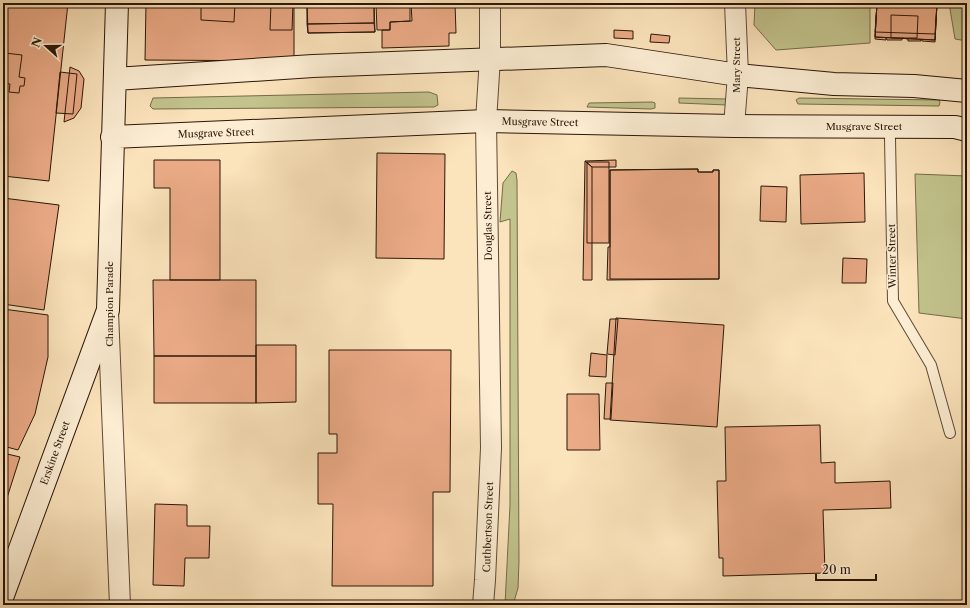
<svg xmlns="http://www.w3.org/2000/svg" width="970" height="608" viewBox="0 0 970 608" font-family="'Libre Caslon Text',serif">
<rect width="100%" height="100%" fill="#fbe3bb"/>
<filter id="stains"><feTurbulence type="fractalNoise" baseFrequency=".005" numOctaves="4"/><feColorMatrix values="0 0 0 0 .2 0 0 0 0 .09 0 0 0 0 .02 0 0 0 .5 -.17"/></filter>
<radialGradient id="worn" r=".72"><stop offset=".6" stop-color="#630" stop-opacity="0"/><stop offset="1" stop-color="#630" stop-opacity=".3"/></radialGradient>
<path fill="#c2c38d" stroke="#766c4a" d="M 755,3 L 870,3 L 870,43 L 776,50 L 754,25 Z
M 949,3 L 967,3 L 967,41 L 955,39 Z
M 429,92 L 437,95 L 438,105 L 434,107 L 153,109 L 150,106 L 153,98 Z
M 679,98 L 727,99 L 727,105 L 679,103 Z
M 799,98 L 939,100 L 940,102 L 939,106 L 798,104 L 796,100 Z
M 652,102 L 655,103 L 655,108 L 651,109 L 587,107 L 589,103 Z
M 512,171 L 516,173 L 517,180 L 519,561 L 518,588 L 513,605 L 505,605 L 510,505 L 510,219 L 500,222 L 503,183 Z
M 915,174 L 967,176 L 967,319 L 919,313 Z"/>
<path fill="#ebab87" stroke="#2b1608" d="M 3,3 L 68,3 L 49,181 L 3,176 Z
M 146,3 L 294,3 L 294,61 L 145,60 Z
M 201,3 L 235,3 L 234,22 L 201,20 Z
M 271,3 L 293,3 L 292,30 L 270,30 Z
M 307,3 L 374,3 L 374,23 L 307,24 Z
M 307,3 L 374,3 L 375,32 L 308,33 Z
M 376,3 L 410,3 L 410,21 L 390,22 L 390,30 L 377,30 Z
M 411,3 L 455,3 L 456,33 L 449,33 L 449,46 L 382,48 L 382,30 L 390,30 L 390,22 L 412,21 Z
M 877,3 L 937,3 L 935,42 L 922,41 L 921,39 L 921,41 L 908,41 L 908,39 L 902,38 L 902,40 L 887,40 L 886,37 L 886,40 L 875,39 Z
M 877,3 L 937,3 L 935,40 L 875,37 Z
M 877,3 L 937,3 L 935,40 L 875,37 Z
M 877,3 L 937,3 L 935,34 L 875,32 Z
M 891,15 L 918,16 L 917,38 L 891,38 Z
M 374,23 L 375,32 L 308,33 L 307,24 Z
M 614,30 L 633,31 L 633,39 L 614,38 Z
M 651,34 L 670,36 L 669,43 L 650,42 Z
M 5,53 L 22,55 L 19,77 L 25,78 L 24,86 L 20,86 L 19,93 L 9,92 L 10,84 L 3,83 Z
M 70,67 L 79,71 L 84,79 L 81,108 L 74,118 L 64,122 Z
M 60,72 L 77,74 L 73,114 L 56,113 Z
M 377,153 L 445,154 L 444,259 L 376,258 Z
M 154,160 L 220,160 L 220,280 L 170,280 L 170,188 L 154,188 Z
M 616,160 L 616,167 L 592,167 L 585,161 Z
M 585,161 L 592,167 L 592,280 L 583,280 Z
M 587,162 L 609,162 L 609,243 L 587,243 Z
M 698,169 L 698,172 L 713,172 L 713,170 L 719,170 L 719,279 L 610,279 L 610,170 Z
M 698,169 L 698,172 L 713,172 L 713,170 L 719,170 L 719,279 L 607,280 L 608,247 L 610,247 L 610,170 Z
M 864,173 L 865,222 L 801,224 L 800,175 Z
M 761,186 L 787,187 L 786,222 L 760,221 Z
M 3,198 L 59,205 L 44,310 L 3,304 Z
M 843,258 L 867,259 L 866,283 L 842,283 Z
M 153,280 L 256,280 L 256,356 L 154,356 Z
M 3,309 L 48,315 L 48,357 L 35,414 L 18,450 L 3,446 Z
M 616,318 L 724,325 L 717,427 L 610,420 Z
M 610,319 L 618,319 L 615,355 L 607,354 Z
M 256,345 L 296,345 L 296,402 L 256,403 Z
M 329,350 L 451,350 L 450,492 L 433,492 L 433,586 L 332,586 L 333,504 L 318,504 L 318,453 L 337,453 L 337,434 L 329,434 Z
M 591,353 L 607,355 L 606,377 L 589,376 Z
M 154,356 L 256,356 L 256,403 L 154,403 Z
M 606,383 L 613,383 L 611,419 L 604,419 Z
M 567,394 L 599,394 L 600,450 L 567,450 Z
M 820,425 L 821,463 L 835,462 L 835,483 L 890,481 L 891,508 L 823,510 L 825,573 L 723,576 L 723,558 L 719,558 L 717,481 L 726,481 L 725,427 Z
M 3,453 L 20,457 L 6,501 L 3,499 Z
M 155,504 L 187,505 L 187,526 L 210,526 L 209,558 L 185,558 L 184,586 L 153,585 Z"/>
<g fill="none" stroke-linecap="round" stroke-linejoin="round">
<g stroke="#5f4935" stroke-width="12">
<path id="lane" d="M 890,138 L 893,301 L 931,365 L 950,433"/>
</g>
<g stroke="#5f4935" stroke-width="22">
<path id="street" d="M 734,126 L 738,75 L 735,3
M 108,312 L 120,605
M 483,605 L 485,580 L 491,448 L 486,121 L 490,58 L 490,3"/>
</g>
<g stroke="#2b1608" stroke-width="24">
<path id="secondary" d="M 115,79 L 313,66 L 606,55 L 738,75 L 834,84 L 914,86 L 967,91
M 112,137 L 486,121 L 734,126 L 955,127 L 967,130
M 3,595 L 108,310 L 117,3"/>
</g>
<use href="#lane" stroke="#fcedd3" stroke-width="10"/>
<use href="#street" stroke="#fcedd3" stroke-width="20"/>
<use href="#secondary" stroke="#fcedd3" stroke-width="22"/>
</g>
<g text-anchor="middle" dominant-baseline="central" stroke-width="3" stroke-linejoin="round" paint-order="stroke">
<g font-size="10" fill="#2b1608" stroke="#fcedd3">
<text transform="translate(736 65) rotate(-90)">Mary Street</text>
<text transform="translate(540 122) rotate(1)">Musgrave Street</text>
<text x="864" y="126">Musgrave Street</text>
<text transform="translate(216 133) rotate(-2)">Musgrave Street</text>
<text transform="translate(488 226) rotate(-91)">Douglas Street</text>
<text transform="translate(892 256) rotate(-91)">Winter Street</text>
<text transform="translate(109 304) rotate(-90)">Champion Parade</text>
<text transform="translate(55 453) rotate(-70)">Erskine Street</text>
<text transform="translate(488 527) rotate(-88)">Cuthbertson Street</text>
</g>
</g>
<rect width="970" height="608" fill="none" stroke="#fbe3bb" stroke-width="16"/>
<rect x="4" y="4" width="962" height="600" fill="none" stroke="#2b1608" stroke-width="2"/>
<rect x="8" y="8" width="954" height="592" fill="none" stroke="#2b1608"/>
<g transform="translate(46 46) rotate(291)" stroke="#fcedd3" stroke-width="3" paint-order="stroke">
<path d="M0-3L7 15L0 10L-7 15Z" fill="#2b1608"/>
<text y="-6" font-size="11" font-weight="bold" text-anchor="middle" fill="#2b1608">N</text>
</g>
<path d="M816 574v6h60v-6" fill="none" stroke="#2b1608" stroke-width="2"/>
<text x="822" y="574" font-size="12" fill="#2b1608" stroke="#fcedd3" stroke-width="3" paint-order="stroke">20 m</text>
<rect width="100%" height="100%" filter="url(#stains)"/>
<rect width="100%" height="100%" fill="url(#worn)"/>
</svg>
